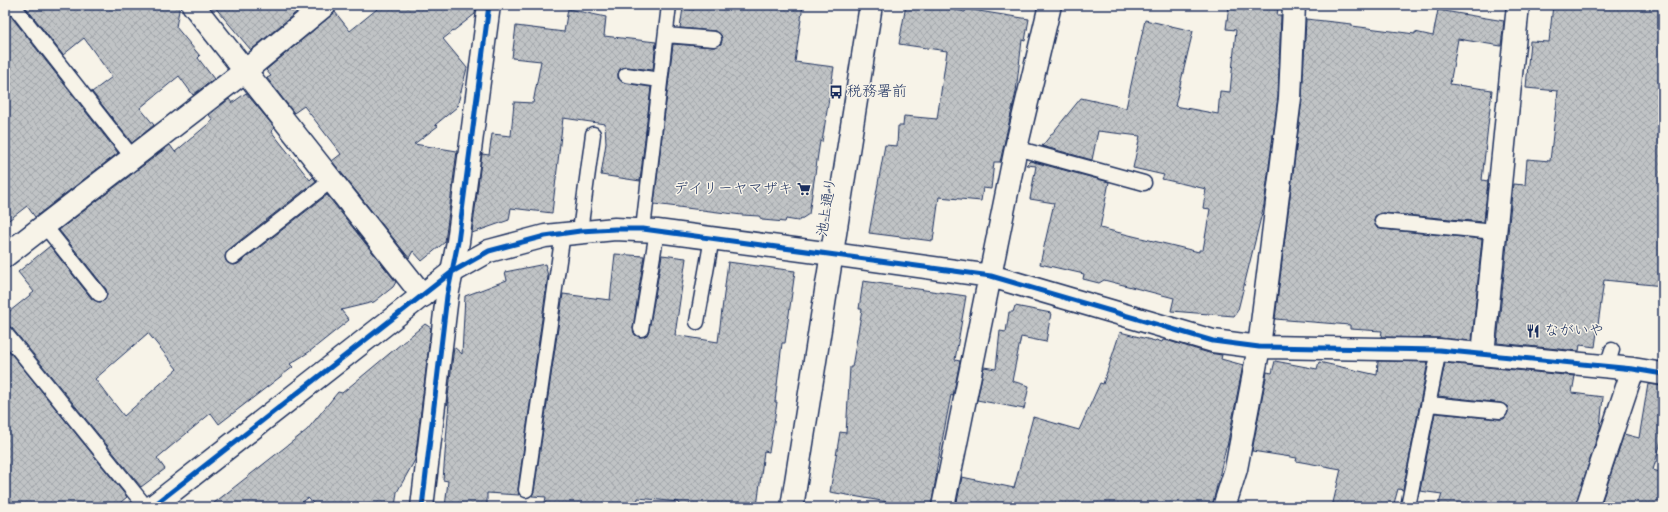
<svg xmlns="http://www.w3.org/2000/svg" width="1668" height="512" viewBox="0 0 1668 512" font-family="Mynerve,'Klee One',sans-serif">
<defs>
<pattern id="building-cross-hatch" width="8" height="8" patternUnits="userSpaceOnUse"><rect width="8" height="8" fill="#c0c3c5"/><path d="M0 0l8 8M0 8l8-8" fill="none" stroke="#a4a8ac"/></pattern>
</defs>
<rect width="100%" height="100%" fill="#f7f3e8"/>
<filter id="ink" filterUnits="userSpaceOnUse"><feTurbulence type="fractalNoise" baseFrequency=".025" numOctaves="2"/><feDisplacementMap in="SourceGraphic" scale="8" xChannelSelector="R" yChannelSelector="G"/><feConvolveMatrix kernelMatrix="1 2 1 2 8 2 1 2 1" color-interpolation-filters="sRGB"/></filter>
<g filter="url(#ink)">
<path fill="url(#building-cross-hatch)" stroke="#1b2f5e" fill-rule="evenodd" d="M 24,5 L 180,5 L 176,27 L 200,56 L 198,58 L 214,79 L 193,95 L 179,76 L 140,108 L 154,125 L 132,143 L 92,92 L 112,77 L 84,38 L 63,55 Z
M 213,5 L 305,5 L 251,50 Z
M 382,5 L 476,5 L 475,14 L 443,39 L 467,68 L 457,107 L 435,125 L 438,126 L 414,144 L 457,151 L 445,242 L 422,261 L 413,251 L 409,258 L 332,161 L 341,154 L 304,106 L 294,113 L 267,78 L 271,76 L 266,70 L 335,12 L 350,31 Z
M 694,5 L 803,5 L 795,62 L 834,67 L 822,142 L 820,141 L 809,214 L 798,221 L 786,219 L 785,222 L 762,220 L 759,216 L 742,215 L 654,204 L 673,44 L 714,47 L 721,44 L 722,40 L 721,35 L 715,31 L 680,28 L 683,8 L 694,10 Z
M 906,5 L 930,5 L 965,12 L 966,9 L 1029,19 L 1025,41 L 1022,40 L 1016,92 L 1000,162 L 994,162 L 991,189 L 983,188 L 981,201 L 939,197 L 933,241 L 869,233 L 885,145 L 897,146 L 898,126 L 903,126 L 904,116 L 937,119 L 947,51 L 899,44 Z
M 1229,5 L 1278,9 L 1277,15 L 1281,15 L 1278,97 L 1264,205 L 1238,310 L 1234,316 L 1171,311 L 1174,298 L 1104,280 L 1099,283 L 1083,279 L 1084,274 L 1040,264 L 1054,203 L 1030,199 L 1036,166 L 1026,165 L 1030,161 L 1109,182 L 1100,228 L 1199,252 L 1199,250 L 1203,250 L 1210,209 L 1203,208 L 1206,189 L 1162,179 L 1164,175 L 1133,168 L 1140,136 L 1098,131 L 1092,160 L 1042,146 L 1081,98 L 1126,108 L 1145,20 L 1193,31 L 1175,106 L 1218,114 L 1220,91 L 1230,92 L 1236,30 L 1226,29 Z
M 1553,5 L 1663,5 L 1663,286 L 1604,280 L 1595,347 L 1580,345 L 1579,351 L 1497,343 L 1513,184 L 1525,185 L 1527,159 L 1550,161 L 1558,91 L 1526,88 L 1530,41 L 1549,42 Z
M 568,9 L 606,17 L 604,36 L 656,42 L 653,70 L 627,67 L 620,69 L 618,74 L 618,78 L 624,83 L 651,87 L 640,181 L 601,175 L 606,143 L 605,124 L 563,118 L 552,213 L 511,208 L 509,220 L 472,233 L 482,154 L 489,155 L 492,134 L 511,136 L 514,102 L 533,103 L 541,61 L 512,58 L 516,26 L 564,32 Z
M 1438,10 L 1504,21 L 1501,46 L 1458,39 L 1450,84 L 1492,90 L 1482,180 L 1488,181 L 1484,222 L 1383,213 L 1375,216 L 1374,221 L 1377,228 L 1381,229 L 1482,239 L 1472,341 L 1439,338 L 1381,337 L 1382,331 L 1350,329 L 1350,325 L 1275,319 L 1302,99 L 1306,19 L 1352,24 L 1352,26 L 1415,34 L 1415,32 L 1433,36 Z
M 10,15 L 118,153 L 35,217 L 27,206 L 5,223 L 5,19 Z
M 246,93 L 275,128 L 271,131 L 310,180 L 313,177 L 316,181 L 228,250 L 225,258 L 227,262 L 234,265 L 238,264 L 327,195 L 396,282 L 393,287 L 374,302 L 341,310 L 349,320 L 309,352 L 290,364 L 293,367 L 219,424 L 211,413 L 157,458 L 165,469 L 141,487 L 12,328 L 5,325 L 5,315 L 34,292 L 18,272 L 50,246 L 92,299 L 100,302 L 105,300 L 107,293 L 106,289 L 59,230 L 170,145 L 175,152 L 213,120 L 209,115 L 229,99 L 232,103 ZM 148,333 L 177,369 L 124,416 L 95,379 Z
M 615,254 L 644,256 L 633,328 L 635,335 L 640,337 L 647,335 L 649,330 L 662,255 L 686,258 L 675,335 L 718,342 L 728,262 L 795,271 L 785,343 L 782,343 L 775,402 L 777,402 L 774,423 L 769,452 L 764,451 L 757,507 L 678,507 L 679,502 L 638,498 L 637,507 L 544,507 L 546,497 L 532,496 L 534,491 L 563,294 L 610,300 Z
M 545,264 L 548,276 L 518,489 L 519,495 L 487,493 L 487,507 L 445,507 L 448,481 L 443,480 L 449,402 L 447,405 L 454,347 L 462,354 L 465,296 L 507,280 L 505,272 Z
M 863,281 L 966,296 L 955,360 L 960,361 L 953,396 L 951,395 L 936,472 L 937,472 L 931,507 L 916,507 L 830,492 L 840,432 L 846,433 L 850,367 L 852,367 L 862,309 L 859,309 Z
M 1015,306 L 1051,313 L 1046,342 L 1021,337 L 1012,381 L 1029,386 L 1024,409 L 977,400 L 984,367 L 996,369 L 1000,331 L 1006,332 L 1009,312 L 1013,312 Z
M 425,324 L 431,328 L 415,460 L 397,492 L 395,507 L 317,507 L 308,498 L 295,507 L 209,507 L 307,430 L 338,392 L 342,393 Z
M 1120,332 L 1155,341 L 1156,340 L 1162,342 L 1163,340 L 1169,341 L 1209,353 L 1222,355 L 1221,359 L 1243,365 L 1227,447 L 1226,447 L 1212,507 L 956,507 L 962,477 L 1014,488 L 1033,417 L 1079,430 L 1100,383 L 1103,384 Z
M 5,346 L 127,497 L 115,507 L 5,507 Z
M 1275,361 L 1317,369 L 1319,362 L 1377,375 L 1378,361 L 1428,362 L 1403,490 L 1398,489 L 1393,507 L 1332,507 L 1341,469 L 1296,461 L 1297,458 L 1252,451 L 1267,372 L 1272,373 Z
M 1445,363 L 1575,376 L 1572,393 L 1603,397 L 1600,428 L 1575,507 L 1438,507 L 1442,494 L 1420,491 L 1435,413 L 1499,419 L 1504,419 L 1508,412 L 1508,407 L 1501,403 L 1438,396 Z
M 1648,384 L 1663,386 L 1663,435 L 1653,470 L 1663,473 L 1663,507 L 1600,507 L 1624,434 L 1639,438 Z"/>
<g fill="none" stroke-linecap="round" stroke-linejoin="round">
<g stroke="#1b2f5e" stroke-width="17">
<path id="service" d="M 13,5 L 133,158
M 666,35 L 714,39
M 626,75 L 660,80
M 1016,148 L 1144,183
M 1382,221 L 1495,232
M 44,225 L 99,294
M 643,229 L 669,5
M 580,231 L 593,134
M 233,257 L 332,180
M 697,322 L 712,238
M 641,329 L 657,231
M 5,333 L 146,507
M 1607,366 L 1612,350
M 1429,404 L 1500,411
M 526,490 L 563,233
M 1408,507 L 1439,350"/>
</g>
<g stroke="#1b2f5e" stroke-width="25">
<path id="minor" d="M 193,5 L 423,296
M 832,254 L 991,276 L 1213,341 L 1259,347 L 1439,350 L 1633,369 L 1663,374
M 5,256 L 245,71 L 325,5
M 1483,354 L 1518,5
M 422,507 L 447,296 L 458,242 L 489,5
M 943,507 L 1016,148 L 1050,5
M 1224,507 L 1236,469 L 1259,347 L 1290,98 L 1294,5
M 1587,507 L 1633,369"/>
</g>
<g stroke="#1b2f5e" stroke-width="25">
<path id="tertiary" d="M 152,507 L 452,272 L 489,251 L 545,236 L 615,229 L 657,231 L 832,254"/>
</g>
<g stroke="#1b2f5e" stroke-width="25">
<path id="secondary" d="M 792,507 L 871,5"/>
</g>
<use href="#service" stroke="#f7f3e8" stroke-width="14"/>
<use href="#minor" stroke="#f7f3e8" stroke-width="22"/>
<use href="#tertiary" stroke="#f7f3e8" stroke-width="22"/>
<use href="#secondary" stroke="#f7f3e8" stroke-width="22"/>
<g stroke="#f7f3e8" stroke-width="8">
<path id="cycleway" d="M 152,507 L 452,272 L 489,251 L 545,236 L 580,231 L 615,229 L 643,229 L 991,276 L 1213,341 L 1259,347 L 1439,350 L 1633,369 L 1663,374
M 422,507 L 447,296 L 458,242 L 489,5"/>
</g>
<use href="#cycleway" stroke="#0057b8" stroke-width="5"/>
</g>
</g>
<defs>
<g id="bus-bare" transform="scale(1.08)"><path d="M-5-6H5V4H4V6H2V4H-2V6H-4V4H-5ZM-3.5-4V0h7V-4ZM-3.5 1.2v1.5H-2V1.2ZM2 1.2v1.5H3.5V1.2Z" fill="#1b2f5e" stroke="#f7f3e8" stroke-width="2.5" paint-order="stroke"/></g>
<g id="supermarket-bare" transform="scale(1.08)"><path d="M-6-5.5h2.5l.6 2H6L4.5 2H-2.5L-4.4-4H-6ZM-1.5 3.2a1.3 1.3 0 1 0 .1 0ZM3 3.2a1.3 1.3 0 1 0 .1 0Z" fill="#1b2f5e" stroke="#f7f3e8" stroke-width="2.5" paint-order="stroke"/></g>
<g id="restaurant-bare" transform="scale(1.08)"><path d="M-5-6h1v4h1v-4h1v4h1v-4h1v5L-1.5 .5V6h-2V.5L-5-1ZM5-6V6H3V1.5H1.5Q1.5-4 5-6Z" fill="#1b2f5e" stroke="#f7f3e8" stroke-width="2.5" paint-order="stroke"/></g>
</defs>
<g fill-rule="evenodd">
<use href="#bus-bare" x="836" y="92"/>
<use href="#supermarket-bare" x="804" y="189"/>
<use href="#restaurant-bare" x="1533" y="331"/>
</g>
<g text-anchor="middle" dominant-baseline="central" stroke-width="3" stroke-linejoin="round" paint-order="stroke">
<g font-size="15" fill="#1b2f5e" stroke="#f7f3e8" text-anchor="start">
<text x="847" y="92">税務署前</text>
<text x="793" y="189" text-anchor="end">デイリーヤマザキ</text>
<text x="1544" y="331">ながいや</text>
</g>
<g font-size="15" fill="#1b2f5e" stroke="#f7f3e8">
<text transform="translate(827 207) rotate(-81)">池上通り</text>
</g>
</g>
<rect width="1668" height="512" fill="none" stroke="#f7f3e8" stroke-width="20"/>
<rect x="10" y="10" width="1648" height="492" fill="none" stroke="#1b2f5e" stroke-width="1.5" filter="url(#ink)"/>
</svg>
